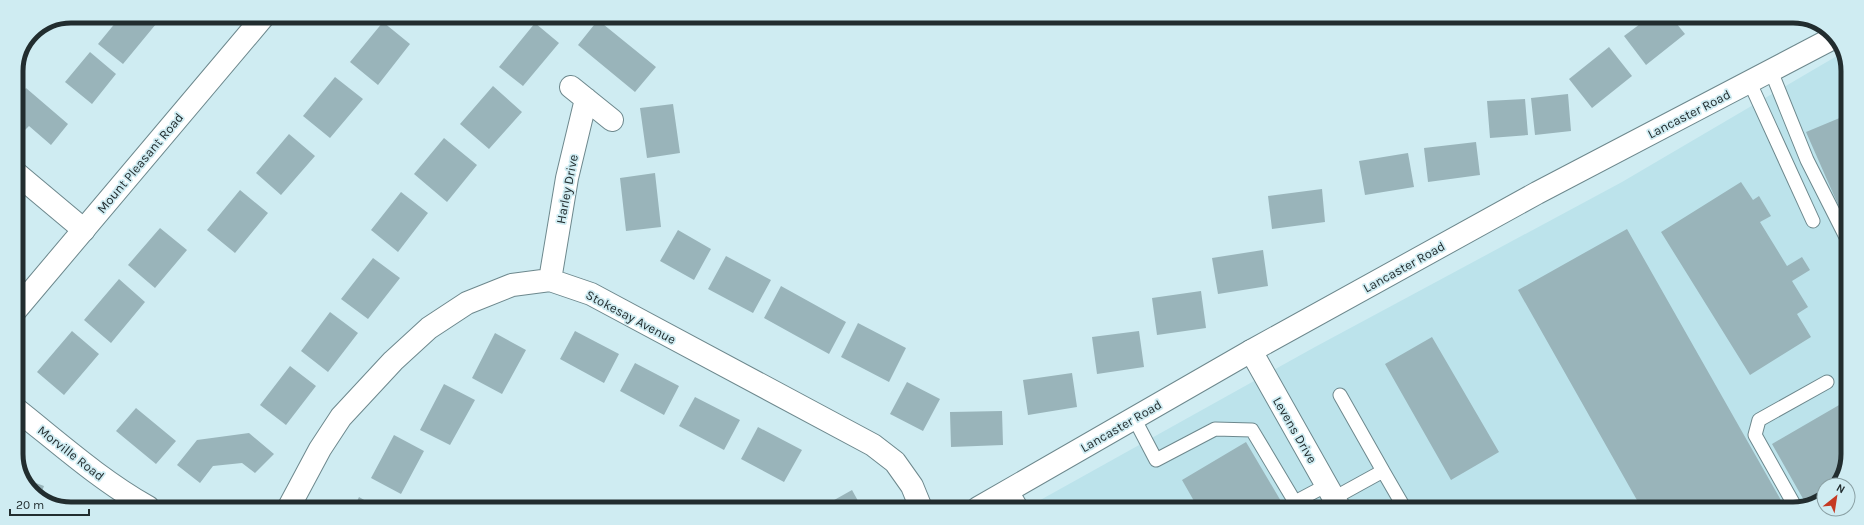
<svg xmlns="http://www.w3.org/2000/svg" width="1864" height="525" viewBox="0 0 1864 525" font-family="Karla,sans-serif">
<rect width="100%" height="100%" fill="#cfecf2"/>
<path fill="#bce3eb" d="M 1842,53 L 1848,67 L 1846,468 L 1835,485 L 1824,485 L 1824,498 L 1793,509 L 1026,508 L 1315,347 L 1622,182 Z"/>
<path fill="#99b4ba" d="M 121,16 L 146,16 L 156,24 L 123,64 L 98,44 Z
M 1648,18 L 1672,18 L 1685,34 L 1646,65 L 1624,36 Z
M 1691,18 L 1707,18 L 1697,25 Z
M 598,20 L 656,67 L 635,92 L 578,45 Z
M 383,22 L 410,44 L 378,85 L 350,62 Z
M 535,23 L 559,43 L 523,86 L 499,67 Z
M 1609,47 L 1632,76 L 1592,108 L 1569,79 Z
M 90,52 L 116,74 L 92,104 L 65,82 Z
M 335,77 L 363,99 L 330,138 L 303,116 Z
M 493,86 L 522,112 L 489,149 L 460,124 Z
M 26,88 L 68,124 L 51,145 L 29,126 L 25,130 L 16,123 L 16,100 Z
M 1568,94 L 1571,131 L 1535,135 L 1531,98 Z
M 1525,99 L 1528,135 L 1490,138 L 1487,101 Z
M 673,104 L 680,153 L 647,158 L 640,108 Z
M 1842,117 L 1848,130 L 1847,225 L 1806,132 Z
M 289,134 L 315,156 L 281,195 L 256,173 Z
M 444,138 L 477,165 L 447,202 L 414,174 Z
M 1476,142 L 1480,175 L 1428,182 L 1424,148 Z
M 1408,153 L 1414,187 L 1365,195 L 1359,161 Z
M 655,173 L 661,227 L 626,231 L 620,178 Z
M 1741,182 L 1753,200 L 1759,196 L 1771,216 L 1760,222 L 1787,266 L 1802,257 L 1810,270 L 1792,281 L 1808,307 L 1797,314 L 1811,337 L 1750,375 L 1661,232 Z
M 1322,189 L 1325,222 L 1272,229 L 1268,196 Z
M 240,190 L 268,213 L 235,253 L 207,230 Z
M 401,192 L 428,213 L 398,252 L 371,230 Z
M 160,228 L 187,250 L 155,288 L 128,265 Z
M 1627,229 L 1786,509 L 1642,509 L 1518,290 Z
M 678,230 L 711,249 L 694,280 L 660,261 Z
M 1263,250 L 1268,286 L 1218,294 L 1212,258 Z
M 726,256 L 771,280 L 753,313 L 708,289 Z
M 373,258 L 400,278 L 368,319 L 341,299 Z
M 119,279 L 145,302 L 111,343 L 84,320 Z
M 781,286 L 846,322 L 829,354 L 764,318 Z
M 1201,291 L 1206,328 L 1157,335 L 1152,298 Z
M 330,312 L 358,333 L 328,372 L 301,351 Z
M 858,323 L 906,348 L 889,382 L 841,357 Z
M 72,331 L 99,354 L 64,395 L 37,372 Z
M 575,331 L 619,354 L 604,383 L 560,359 Z
M 1139,331 L 1144,367 L 1097,374 L 1092,337 Z
M 495,333 L 526,350 L 502,394 L 472,378 Z
M 1432,337 L 1499,452 L 1451,480 L 1385,364 Z
M 635,363 L 679,386 L 664,415 L 620,391 Z
M 290,366 L 316,386 L 286,425 L 260,405 Z
M 1072,373 L 1077,407 L 1028,415 L 1023,380 Z
M 907,382 L 940,399 L 923,431 L 890,414 Z
M 444,384 L 475,400 L 450,445 L 420,430 Z
M 695,397 L 740,420 L 724,450 L 679,426 Z
M 1846,401 L 1846,468 L 1835,485 L 1824,485 L 1824,498 L 1806,504 L 1772,444 Z
M 136,408 L 176,441 L 156,464 L 116,431 Z
M 1002,411 L 1003,445 L 951,447 L 950,412 Z
M 758,427 L 802,450 L 784,482 L 741,459 Z
M 249,433 L 274,454 L 255,473 L 242,463 L 213,466 L 200,483 L 177,465 L 197,440 Z
M 394,435 L 424,451 L 401,494 L 371,478 Z
M 1246,442 L 1285,508 L 1198,508 L 1182,480 Z
M 25,479 L 44,486 L 40,497 L 29,490 Z
M 852,490 L 862,508 L 820,508 Z
M 359,497 L 378,508 L 354,507 Z"/>
<g fill="none" stroke-linecap="round" stroke-linejoin="round">
<g stroke="#6d888d" stroke-width="15">
<path id="service" d="M 1771,71 L 1807,160 L 1847,239
M 1750,83 L 1813,221
M 1134,418 L 1156,460 L 1215,429 L 1252,430 L 1295,502 L 1327,485
M 1383,471 L 1405,509
M 1011,489 L 1022,508
M 1334,498 L 1383,471 L 1340,395
M 1796,508 L 1755,435 L 1759,420 L 1827,382"/>
</g>
<g stroke="#6d888d" stroke-width="24">
<path id="minor" d="M 571,87 L 612,120
M 16,173 L 84,230
M 550,280 L 567,178 L 586,99
M 1251,351 L 1340,509
M 16,409 C 59,443 100,480 148,507
M 289,507 L 320,449 L 341,417 L 393,361 L 429,328 L 467,303 L 512,285 L 550,280 L 591,294 L 873,445 L 895,462 L 912,486 L 921,508"/>
</g>
<g stroke="#6d888d" stroke-width="24">
<path id="tertiary" d="M 16,310 L 264,16
M 978,508 L 1251,351 L 1537,193 L 1835,37"/>
</g>
<use href="#service" stroke="#fff" stroke-width="13"/>
<use href="#minor" stroke="#fff" stroke-width="22"/>
<use href="#tertiary" stroke="#fff" stroke-width="22"/>
</g>
<g text-anchor="middle" dominant-baseline="central" stroke-width="3.5" stroke-linejoin="round" paint-order="stroke">
<g font-size="13" fill="#222d2f" stroke="#cfecf2">
<text transform="translate(1689 114) rotate(-27)">Lancaster Road</text>
<text transform="translate(140 163) rotate(-50)">Mount Pleasant Road</text>
<text transform="translate(567 189) rotate(-79)">Harley Drive</text>
<text transform="translate(1404 267) rotate(-29)">Lancaster Road</text>
<text transform="translate(631 317) rotate(28)">Stokesay Avenue</text>
<text transform="translate(1121 426) rotate(-30)">Lancaster Road</text>
<text transform="translate(1295 430) rotate(60)">Levens Drive</text>
<text transform="translate(71 453) rotate(38)">Morville Road</text>
</g>
</g>
<path d="M0 0H1864V525H0ZM71 23H1793A48 48 0 0 1 1841 71V454A48 48 0 0 1 1793 502H71A48 48 0 0 1 23 454V71A48 48 0 0 1 71 23Z" fill="#cfecf2" fill-rule="evenodd"/>
<path fill="none" stroke="#222d2f" stroke-width="5" d="M71 23H1793A48 48 0 0 1 1841 71V454A48 48 0 0 1 1793 502H71A48 48 0 0 1 23 454V71A48 48 0 0 1 71 23Z"/>
<g transform="translate(1836 497) rotate(30)"><circle r="19" fill="#cfecf2" stroke="#8aa0a4"/>
<path d="M0-3L7 15L0 10L-7 15Z" fill="#c53923"/>
<text y="-6" font-size="11" font-weight="bold" text-anchor="middle" fill="#222d2f">N</text>
</g>
<path d="M10 509v6h79v-6" fill="none" stroke="#222d2f" stroke-width="2"/>
<text x="16" y="509" font-size="12" fill="#222d2f" stroke="#cfecf2" stroke-width="3" paint-order="stroke">20 m</text>
</svg>
